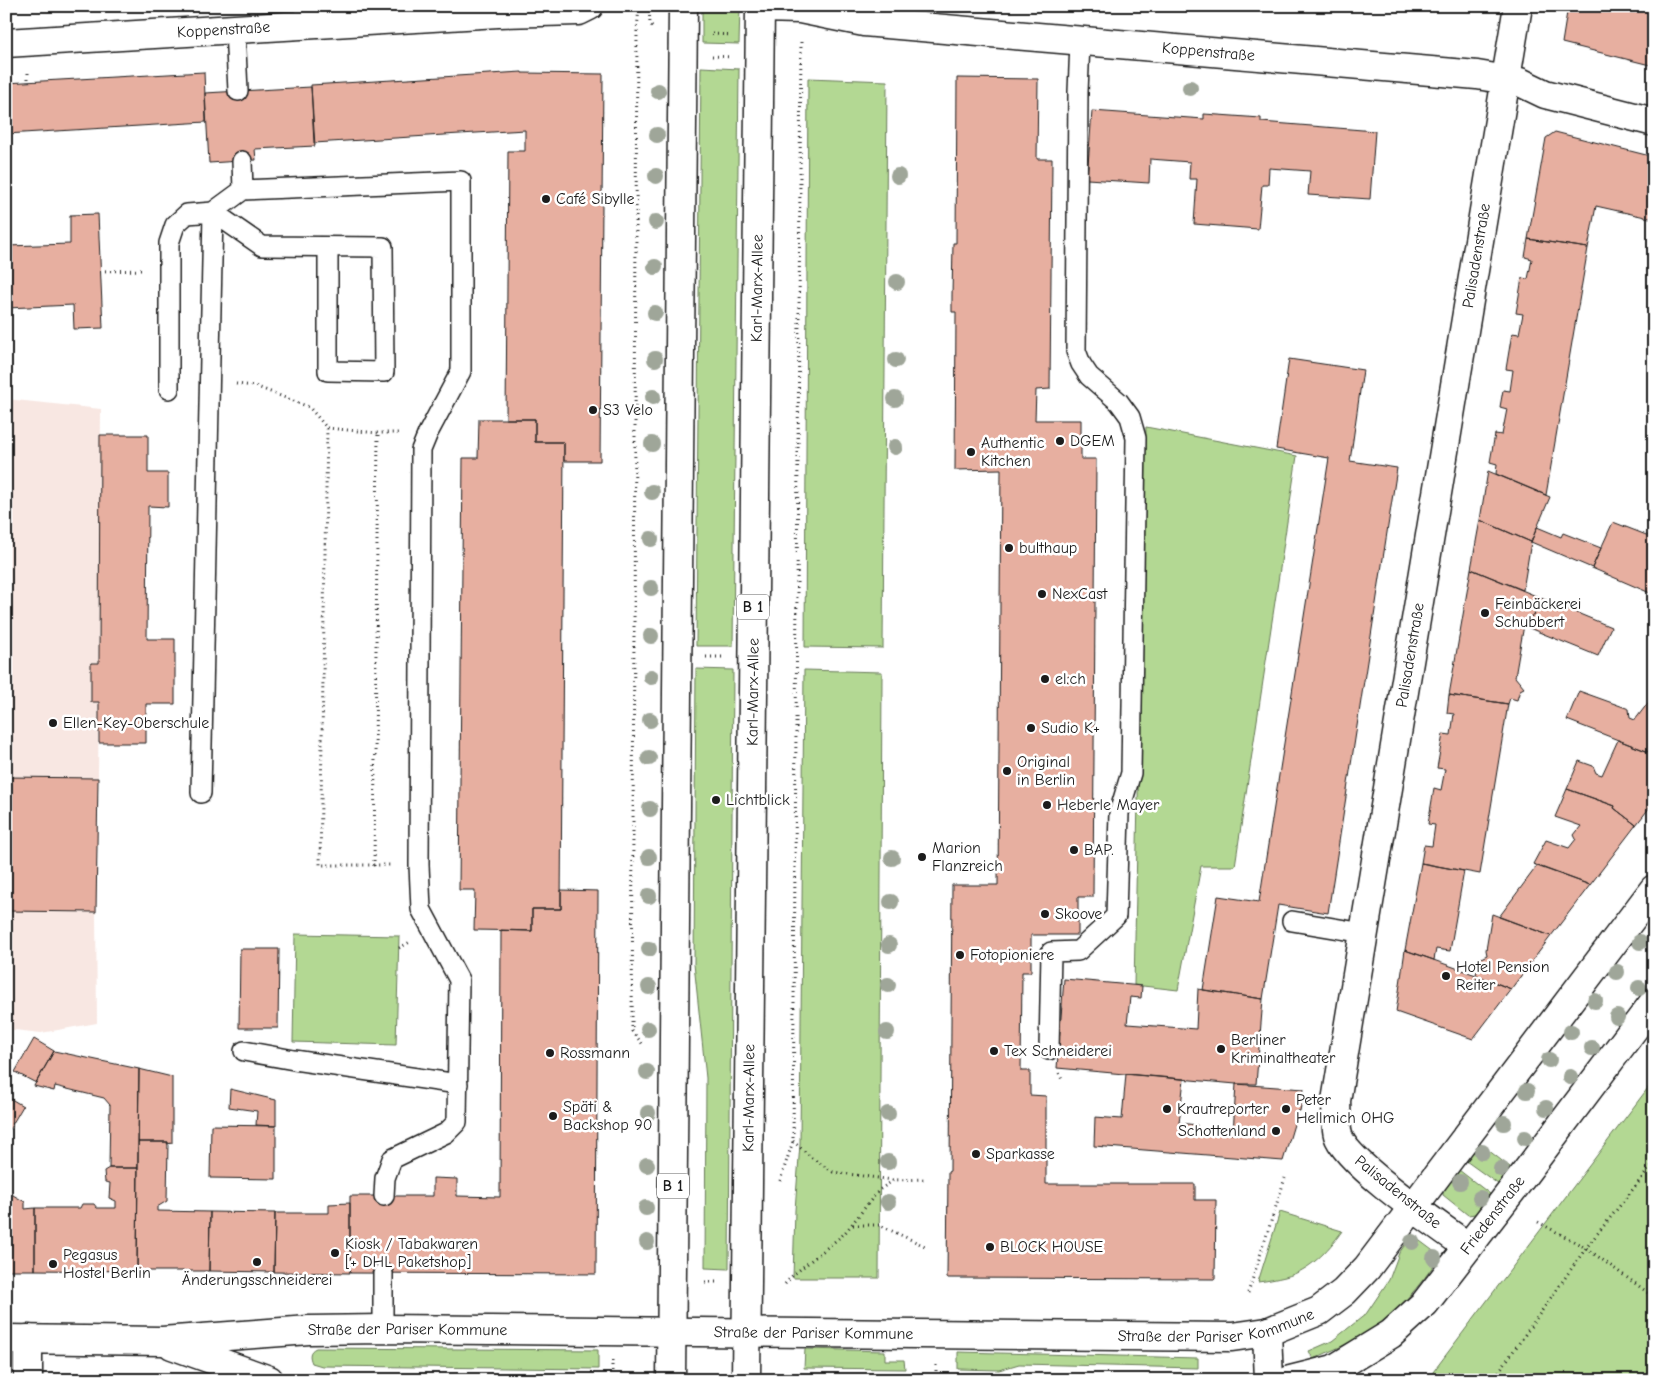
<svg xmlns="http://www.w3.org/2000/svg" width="1660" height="1386" viewBox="0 0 1660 1386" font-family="'Comic Neue',sans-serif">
<rect width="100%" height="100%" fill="#fff"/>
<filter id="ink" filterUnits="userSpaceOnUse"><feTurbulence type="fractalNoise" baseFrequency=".02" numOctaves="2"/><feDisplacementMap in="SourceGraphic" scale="10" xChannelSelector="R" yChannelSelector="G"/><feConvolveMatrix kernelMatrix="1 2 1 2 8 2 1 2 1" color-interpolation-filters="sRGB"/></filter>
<g filter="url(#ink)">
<path fill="#f8e7e2" d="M 6,399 L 101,409 L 99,663 L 91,702 L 99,702 L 96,912 L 97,1023 L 41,1033 L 6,1029 Z"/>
<path fill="#b3d893" stroke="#687a58" d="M 702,6 L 740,6 L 739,44 L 702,43 Z
M 701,67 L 739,69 L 733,646 L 696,646 Z
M 808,78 L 887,81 L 883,648 L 805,647 Z
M 1146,427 L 1297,456 L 1235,866 L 1201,866 L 1178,990 L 1134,985 Z
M 696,669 L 733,670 L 729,1269 L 705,1268 L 706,1078 L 694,964 Z
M 804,670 L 882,672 L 879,1278 L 793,1278 L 795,1210 L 800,1144 Z
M 295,934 L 399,936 L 396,1045 L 293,1042 Z
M 1654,1080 L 1654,1380 L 1427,1380 Z
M 1479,1143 L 1510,1167 L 1498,1184 L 1466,1161 Z
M 1459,1170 L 1490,1194 L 1475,1214 L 1468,1215 L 1443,1195 L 1443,1192 Z
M 1280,1212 L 1342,1231 C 1328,1251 1309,1271 1285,1277 C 1276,1279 1267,1281 1258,1282 Z
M 1412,1235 L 1440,1256 C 1421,1285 1396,1315 1365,1334 C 1349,1344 1330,1351 1313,1359 L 1309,1351 L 1332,1341 L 1366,1314 L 1389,1280 L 1399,1253 Z
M 316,1348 L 598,1350 L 598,1369 L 322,1366 L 312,1363 C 309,1356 309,1351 316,1348 Z
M 805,1349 L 885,1351 L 885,1360 L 904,1360 L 905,1369 L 804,1368 Z
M 958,1352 L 1198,1358 L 1198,1368 L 1019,1364 L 999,1370 L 958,1369 Z"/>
<path fill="#e7afa0" stroke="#1c1c1c" d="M 1568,6 L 1631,6 L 1654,12 L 1654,66 L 1562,43 Z
M 1654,6 L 1654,12 L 1631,7 L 1631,6 Z
M 204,72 L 206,122 L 6,134 L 6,83 Z
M 522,72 L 522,73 L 603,74 L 600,461 L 564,461 L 564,442 L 535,442 L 535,419 L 506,419 L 508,151 L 525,151 L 525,130 L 314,143 L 311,85 Z
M 957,78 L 1038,79 L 1037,159 L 1052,159 L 1050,389 L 1036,390 L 1035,420 L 1081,420 L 1081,459 L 1096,459 L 1093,897 L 1078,897 L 1078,935 L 1031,935 L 1031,972 L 1022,972 L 1021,1071 L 1030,1071 L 1030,1095 L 1046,1096 L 1046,1184 L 1195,1184 L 1195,1200 L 1216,1200 L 1215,1279 L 947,1278 L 948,1172 L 950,1171 L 952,885 L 998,885 L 1001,469 L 955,470 L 956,312 L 952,312 L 952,296 L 953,243 L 956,243 Z
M 311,87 L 315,146 L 255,149 L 256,160 L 209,163 L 205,93 Z
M 1092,111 L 1204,119 L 1204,114 L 1261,118 L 1261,122 L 1375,131 L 1370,199 L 1308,195 L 1310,171 L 1269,168 L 1268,185 L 1262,185 L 1258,229 L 1194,224 L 1197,179 L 1189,179 L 1190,162 L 1150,159 L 1149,183 L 1087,179 Z
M 1555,132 L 1654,157 L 1654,219 L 1596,206 L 1588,248 L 1528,239 L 1546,138 Z
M 98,214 L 103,328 L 74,329 L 73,305 L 6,308 L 6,246 L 70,244 L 70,215 Z
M 1528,239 L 1588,248 L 1546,495 L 1496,474 L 1497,464 L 1490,462 L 1495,434 L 1502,435 L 1507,409 L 1500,407 L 1503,390 L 1510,391 L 1513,370 L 1506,369 L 1512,333 L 1519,334 L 1523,314 L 1516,313 L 1522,278 L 1528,279 L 1532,259 L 1525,257 Z
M 1289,359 L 1363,370 L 1350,461 L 1397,468 L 1328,913 L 1278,905 L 1263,999 L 1203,990 L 1218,896 L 1259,902 L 1329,458 L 1276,449 Z
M 479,419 L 535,419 L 535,442 L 564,442 L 561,909 L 532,909 L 532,931 L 474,930 L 475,890 L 459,890 L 463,458 L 478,458 Z
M 100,435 L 148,435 L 148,473 L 168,473 L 168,507 L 148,506 L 147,639 L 175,639 L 175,704 L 146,704 L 146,743 L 99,743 L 99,702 L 91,702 L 91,663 L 99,663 Z
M 1488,471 L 1550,497 L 1531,542 L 1480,520 Z
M 1480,520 L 1531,542 L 1523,590 L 1471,569 Z
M 1613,522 L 1654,538 L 1654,583 L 1650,593 L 1592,568 Z
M 1537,527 L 1561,537 L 1563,533 L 1601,548 L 1592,568 L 1531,542 Z
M 1471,569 L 1541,598 L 1534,615 L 1525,619 L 1515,677 L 1524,688 L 1520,690 L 1517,700 L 1510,698 L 1508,704 L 1449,695 Z
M 1541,598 L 1611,627 L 1598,656 L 1524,626 L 1525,619 L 1534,615 Z
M 1579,691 L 1629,709 L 1630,718 L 1635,720 L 1654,695 L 1654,754 L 1567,720 Z
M 1449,695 L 1508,704 L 1480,874 L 1421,863 L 1424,845 L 1432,846 L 1435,825 L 1428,824 L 1434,788 L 1441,790 L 1445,769 L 1437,768 L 1443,734 L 1451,735 L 1454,714 L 1447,713 Z
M 1618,740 L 1654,754 L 1654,802 L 1636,825 L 1614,808 L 1615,806 L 1567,789 L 1579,761 L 1593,766 L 1596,773 L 1602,775 Z
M 6,777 L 98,778 L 96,912 L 6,911 Z
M 1567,789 L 1615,806 L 1614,808 L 1636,825 L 1590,885 L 1533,864 L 1546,840 L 1569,848 L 1576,839 L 1574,835 L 1581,826 L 1555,817 Z
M 1421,863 L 1464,871 L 1450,951 L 1436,949 L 1434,960 L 1405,950 Z
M 1537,866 L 1590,885 L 1551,936 L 1499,917 Z
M 561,890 L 598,891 L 596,1274 L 350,1273 L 350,1196 L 433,1196 L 433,1178 L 457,1179 L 457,1196 L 500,1197 L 501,930 L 532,931 L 532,909 L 561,909 Z
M 1492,914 L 1551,936 L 1511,989 L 1476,975 L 1479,959 L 1487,955 L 1486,950 Z
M 240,949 L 279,949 L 278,1028 L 239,1028 Z
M 1405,950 L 1476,975 L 1511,989 L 1473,1039 L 1396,1012 Z
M 1064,979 L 1142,986 L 1141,998 L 1130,997 L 1127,1024 L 1196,1029 L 1198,989 L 1263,999 L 1256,1084 L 1236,1084 L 1057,1068 Z
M 34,1039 L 54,1051 L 36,1083 L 15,1072 Z
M 54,1051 L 139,1069 L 138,1168 L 109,1168 L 110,1105 L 104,1098 L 55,1086 L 54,1091 L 34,1086 Z
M 139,1069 L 172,1077 L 172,1143 L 167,1144 L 168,1142 L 138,1142 Z
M 1126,1074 L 1184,1079 L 1179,1123 L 1197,1125 L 1198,1131 L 1233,1134 L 1236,1084 L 1304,1089 L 1300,1111 L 1298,1111 L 1283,1161 L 1094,1146 L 1095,1117 L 1122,1119 Z
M 230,1089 L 276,1100 L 276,1126 L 256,1125 L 257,1111 L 229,1107 Z
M 6,1096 L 23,1106 L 6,1135 Z
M 211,1125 L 276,1126 L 276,1179 L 210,1178 Z
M 138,1142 L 168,1142 L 167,1201 L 157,1207 L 157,1211 L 210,1212 L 209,1271 L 137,1271 Z
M 109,1168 L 138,1168 L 137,1271 L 35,1270 L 35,1208 L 80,1208 L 82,1204 L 94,1204 L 97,1208 L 116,1208 L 116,1201 L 109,1198 L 110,1183 L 105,1182 L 104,1171 Z
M 6,1191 L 25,1202 L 25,1209 L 35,1208 L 35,1270 L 6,1270 Z
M 350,1203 L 350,1273 L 274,1272 L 275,1213 L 329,1213 L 329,1204 Z
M 210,1212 L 275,1213 L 274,1272 L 209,1271 Z"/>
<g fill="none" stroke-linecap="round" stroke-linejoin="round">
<g stroke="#1c1c1c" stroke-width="22">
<path id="service" d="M 304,25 L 305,6
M 235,29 L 238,91
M 242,161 L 243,190
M 213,212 L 262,246 L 383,247 L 384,372 L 328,371 L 328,247
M 169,389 L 169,243 L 175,225 L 187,214 L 213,212 L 243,190 L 461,181 L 461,371 L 428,433 L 421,450 L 419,865 L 421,909 L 459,980 L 457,1122 L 446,1133 L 392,1159 L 385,1178 L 384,1196
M 201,793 L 213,212
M 1292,921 L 1364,933
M 1049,1050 L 1051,952 L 1078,951 L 1116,916 L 1119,813 L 1131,773 L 1136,438 L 1130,417 L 1119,402 L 1089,376 L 1081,364 L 1076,351 L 1078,92 L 1080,42
M 244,1051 L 294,1060 L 458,1084
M 383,1273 L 383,1329"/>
</g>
<g stroke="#1c1c1c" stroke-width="31">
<g id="minor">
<path id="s1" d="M 760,8 L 800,9 L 864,22 L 1477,75 L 1520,82 L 1545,94 L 1654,122"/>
<path id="s2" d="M 6,43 L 498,13 L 579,11 L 589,6"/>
<path id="s3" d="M 1468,1247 C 1442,1228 1345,1162 1338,1135 C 1335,1125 1337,1112 1336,1101 L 1518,6"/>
<path d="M 1267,1332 L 1269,1380"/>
<path d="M 28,1380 L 28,1339"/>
</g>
</g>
<g stroke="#1c1c1c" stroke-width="31">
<g id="tertiary">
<path id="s4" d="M 6,1339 L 162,1341 L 309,1330 L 383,1329 L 1232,1337 L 1267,1332 L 1319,1311 L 1344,1292 L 1367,1268 L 1654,889"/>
<path d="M 172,1345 L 269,1380"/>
<path id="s5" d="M 1290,1380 L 1334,1369 L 1391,1334 L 1425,1303 L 1523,1176 L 1654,1002"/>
</g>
</g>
<g stroke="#1c1c1c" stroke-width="31">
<g id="primary">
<path d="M 671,1380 L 683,6"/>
<path id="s6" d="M 746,1380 L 760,6"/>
</g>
</g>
<path stroke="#1c1c1c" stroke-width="3" stroke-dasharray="1 4" stroke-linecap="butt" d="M 639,6 L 637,31 L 632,1031 L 644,1046
M 649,6 L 650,24 L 653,27
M 1221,6 L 1221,11
M 1176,8 L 1176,6
M 712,34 L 731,35
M 712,56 L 731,57
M 28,73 L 28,82
M 100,271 L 143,270
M 236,384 L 255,386 L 309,407 L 327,428 L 320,865 L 393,865
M 327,428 L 378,433 L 400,433
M 706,657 L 725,657
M 374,866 L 378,433
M 399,948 L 410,942
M 1059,1073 L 1063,1082
M 793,1141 L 812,1158 L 833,1172 L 893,1180
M 780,1181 L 793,1141 L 801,40
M 1538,1222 L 1586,1248 L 1654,1297
M 853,1225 L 879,1225 L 927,1247
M 705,1282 L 718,1282
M 785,1284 L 793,1275 L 844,1234 L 879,1190 L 894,1180 L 927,1179
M 1248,1293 L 1285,1178
M 612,1371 L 612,1360
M 936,1371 L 936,1363
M 1493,1380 L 1586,1248 L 1654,1163"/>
<use href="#service" stroke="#fff" stroke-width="19"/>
<use href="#minor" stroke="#fff" stroke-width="28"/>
<use href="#tertiary" stroke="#fff" stroke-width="28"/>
<use href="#primary" stroke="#fff" stroke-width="28"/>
</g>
<g fill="#9fa699">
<circle cx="1190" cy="88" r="8"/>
<circle cx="658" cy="91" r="8"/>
<circle cx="657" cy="135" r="8"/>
<circle cx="656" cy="176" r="8"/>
<circle cx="898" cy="176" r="8"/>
<circle cx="656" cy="222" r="8"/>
<circle cx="655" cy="267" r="8"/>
<circle cx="897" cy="282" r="8"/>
<circle cx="655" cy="313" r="8"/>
<circle cx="655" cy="359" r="8"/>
<circle cx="896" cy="360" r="8"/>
<circle cx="653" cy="397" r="8"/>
<circle cx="895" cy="399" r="8"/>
<circle cx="652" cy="444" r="8"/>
<circle cx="895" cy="447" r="8"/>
<circle cx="652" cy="492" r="8"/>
<circle cx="651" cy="539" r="8"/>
<circle cx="651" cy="588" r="8"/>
<circle cx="651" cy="636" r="8"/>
<circle cx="651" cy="677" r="8"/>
<circle cx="650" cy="720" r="8"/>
<circle cx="649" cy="758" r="8"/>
<circle cx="650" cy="809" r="8"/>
<circle cx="649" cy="857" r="8"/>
<circle cx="892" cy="858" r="8"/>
<circle cx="649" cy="896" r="8"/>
<circle cx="891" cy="902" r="8"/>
<circle cx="1640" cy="942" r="8"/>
<circle cx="889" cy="945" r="8"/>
<circle cx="649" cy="949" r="8"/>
<circle cx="1617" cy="972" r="8"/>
<circle cx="888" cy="985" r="8"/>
<circle cx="649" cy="987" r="8"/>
<circle cx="1639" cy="988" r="8"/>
<circle cx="1595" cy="1001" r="8"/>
<circle cx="1617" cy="1017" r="8"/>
<circle cx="648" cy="1029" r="8"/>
<circle cx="887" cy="1032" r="8"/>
<circle cx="1571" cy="1032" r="8"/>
<circle cx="1592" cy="1048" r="8"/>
<circle cx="1549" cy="1060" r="8"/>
<circle cx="647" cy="1072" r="8"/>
<circle cx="1570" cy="1077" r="8"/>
<circle cx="1527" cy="1091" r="8"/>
<circle cx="1546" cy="1108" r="8"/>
<circle cx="648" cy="1113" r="8"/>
<circle cx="888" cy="1114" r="8"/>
<circle cx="1504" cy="1123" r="8"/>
<circle cx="1525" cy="1138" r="8"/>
<circle cx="1482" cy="1152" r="8"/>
<circle cx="888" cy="1162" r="8"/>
<circle cx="647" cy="1165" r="8"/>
<circle cx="1501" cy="1169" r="8"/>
<circle cx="1460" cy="1182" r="8"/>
<circle cx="1480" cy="1198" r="8"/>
<circle cx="888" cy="1202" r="8"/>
<circle cx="646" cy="1208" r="8"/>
<circle cx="647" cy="1242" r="8"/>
<circle cx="1412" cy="1242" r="8"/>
<circle cx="1434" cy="1258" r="8"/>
</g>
</g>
<g fill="#1c1c1c" stroke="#fff" stroke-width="2">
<circle cx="546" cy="199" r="5"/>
<circle cx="593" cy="410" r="5"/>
<circle cx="1060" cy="441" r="5"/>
<circle cx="971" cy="452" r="5"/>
<circle cx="1009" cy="548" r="5"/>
<circle cx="1042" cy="594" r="5"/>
<circle cx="1485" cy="613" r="5"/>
<circle cx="1045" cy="679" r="5"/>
<circle cx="53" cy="723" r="5"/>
<circle cx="1031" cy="728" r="5"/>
<circle cx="1007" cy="771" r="5"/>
<circle cx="716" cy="800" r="5"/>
<circle cx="1047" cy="805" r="5"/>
<circle cx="1074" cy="850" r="5"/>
<circle cx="922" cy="857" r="5"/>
<circle cx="1045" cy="914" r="5"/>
<circle cx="960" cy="955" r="5"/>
<circle cx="1446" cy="976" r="5"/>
<circle cx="1221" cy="1049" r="5"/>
<circle cx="994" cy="1051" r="5"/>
<circle cx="550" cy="1053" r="5"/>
<circle cx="1167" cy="1109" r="5"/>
<circle cx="1286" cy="1109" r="5"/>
<circle cx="553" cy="1116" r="5"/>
<circle cx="1276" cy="1131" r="5"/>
<circle cx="976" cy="1154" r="5"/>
<circle cx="990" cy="1247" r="5"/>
<circle cx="335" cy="1253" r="5"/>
<circle cx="257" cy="1262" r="5"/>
<circle cx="53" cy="1264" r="5"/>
</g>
<g text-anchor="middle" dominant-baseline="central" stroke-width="5" stroke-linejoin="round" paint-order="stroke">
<g fill="#fff" stroke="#606060" stroke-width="1">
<rect x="737" y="594.5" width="32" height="25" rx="4"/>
<rect x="657" y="1173.5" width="32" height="25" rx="4"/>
</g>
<g font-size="15" font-weight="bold" fill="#1c1c1c">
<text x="753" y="607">B 1</text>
<text x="673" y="1186">B 1</text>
</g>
<g font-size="16" fill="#1c1c1c" stroke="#fff">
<text stroke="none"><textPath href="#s2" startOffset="218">Koppenstraße</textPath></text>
<text stroke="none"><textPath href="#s1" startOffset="451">Koppenstraße</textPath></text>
<text stroke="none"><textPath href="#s3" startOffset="1064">Palisadenstraße</textPath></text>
<text stroke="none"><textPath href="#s6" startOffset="1092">Karl-Marx-Allee</textPath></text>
<text stroke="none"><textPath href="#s3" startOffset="659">Palisadenstraße</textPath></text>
<text stroke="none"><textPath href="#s6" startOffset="688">Karl-Marx-Allee</textPath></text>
<text stroke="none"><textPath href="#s6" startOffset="282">Karl-Marx-Allee</textPath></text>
<text transform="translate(1398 1192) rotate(39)">Palisadenstraße</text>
<text stroke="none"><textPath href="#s5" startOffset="269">Friedenstraße</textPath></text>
<text stroke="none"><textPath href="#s4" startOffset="1212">Straße der Pariser Kommune</textPath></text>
<text stroke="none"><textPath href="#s4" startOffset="402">Straße der Pariser Kommune</textPath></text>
<text stroke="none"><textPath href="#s4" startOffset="808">Straße der Pariser Kommune</textPath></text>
</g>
<g font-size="16" fill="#1c1c1c" stroke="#fff" text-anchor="start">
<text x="556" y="199">Café Sibylle</text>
<text x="603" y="410">S3 Velo</text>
<text x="1070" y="441">DGEM</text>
<text x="981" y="443">Authentic<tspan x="981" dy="18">Kitchen</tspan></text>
<text x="1019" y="548">bulthaup</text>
<text x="1052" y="594">NexCast</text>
<text x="1495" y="604">Feinbäckerei<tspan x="1495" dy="18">Schubbert</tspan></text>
<text x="1055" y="679">el:ch</text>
<text x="63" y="723">Ellen-Key-Oberschule</text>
<text x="1041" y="728">Sudio K+</text>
<text x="1017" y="762">Original<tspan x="1017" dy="18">in Berlin</tspan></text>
<text x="726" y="800">Lichtblick</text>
<text x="1057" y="805">Heberle Mayer</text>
<text x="932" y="848">Marion<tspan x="932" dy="18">Flanzreich</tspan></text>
<text x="1084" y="850">BAP.</text>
<text x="1055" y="914">Skoove</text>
<text x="970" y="955">Fotopioniere</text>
<text x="1456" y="967">Hotel Pension<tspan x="1456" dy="18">Reiter</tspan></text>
<text x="1231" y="1040">Berliner<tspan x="1231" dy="18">Kriminaltheater</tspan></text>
<text x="1004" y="1051">Tex Schneiderei</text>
<text x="560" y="1053">Rossmann</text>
<text x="1296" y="1100">Peter<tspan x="1296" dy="18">Hellmich OHG</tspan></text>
<text x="563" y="1107">Späti &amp;<tspan x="563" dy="18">Backshop 90</tspan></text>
<text x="1177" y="1109">Krautreporter</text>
<text x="1266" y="1131" text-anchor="end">Schottenland</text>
<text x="986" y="1154">Sparkasse</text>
<text x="345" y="1244">Kiosk / Tabakwaren<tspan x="345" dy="18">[+ DHL Paketshop]</tspan></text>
<text x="1000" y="1247">BLOCK HOUSE</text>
<text x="63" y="1255">Pegasus<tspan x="63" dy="18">Hostel Berlin</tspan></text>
<text x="257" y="1280" text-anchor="middle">Änderungsschneiderei</text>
</g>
</g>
<rect width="1660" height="1386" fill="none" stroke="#fff" stroke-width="25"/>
<rect x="12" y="12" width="1635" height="1361" fill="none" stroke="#1c1c1c" stroke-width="2" filter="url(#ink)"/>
</svg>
